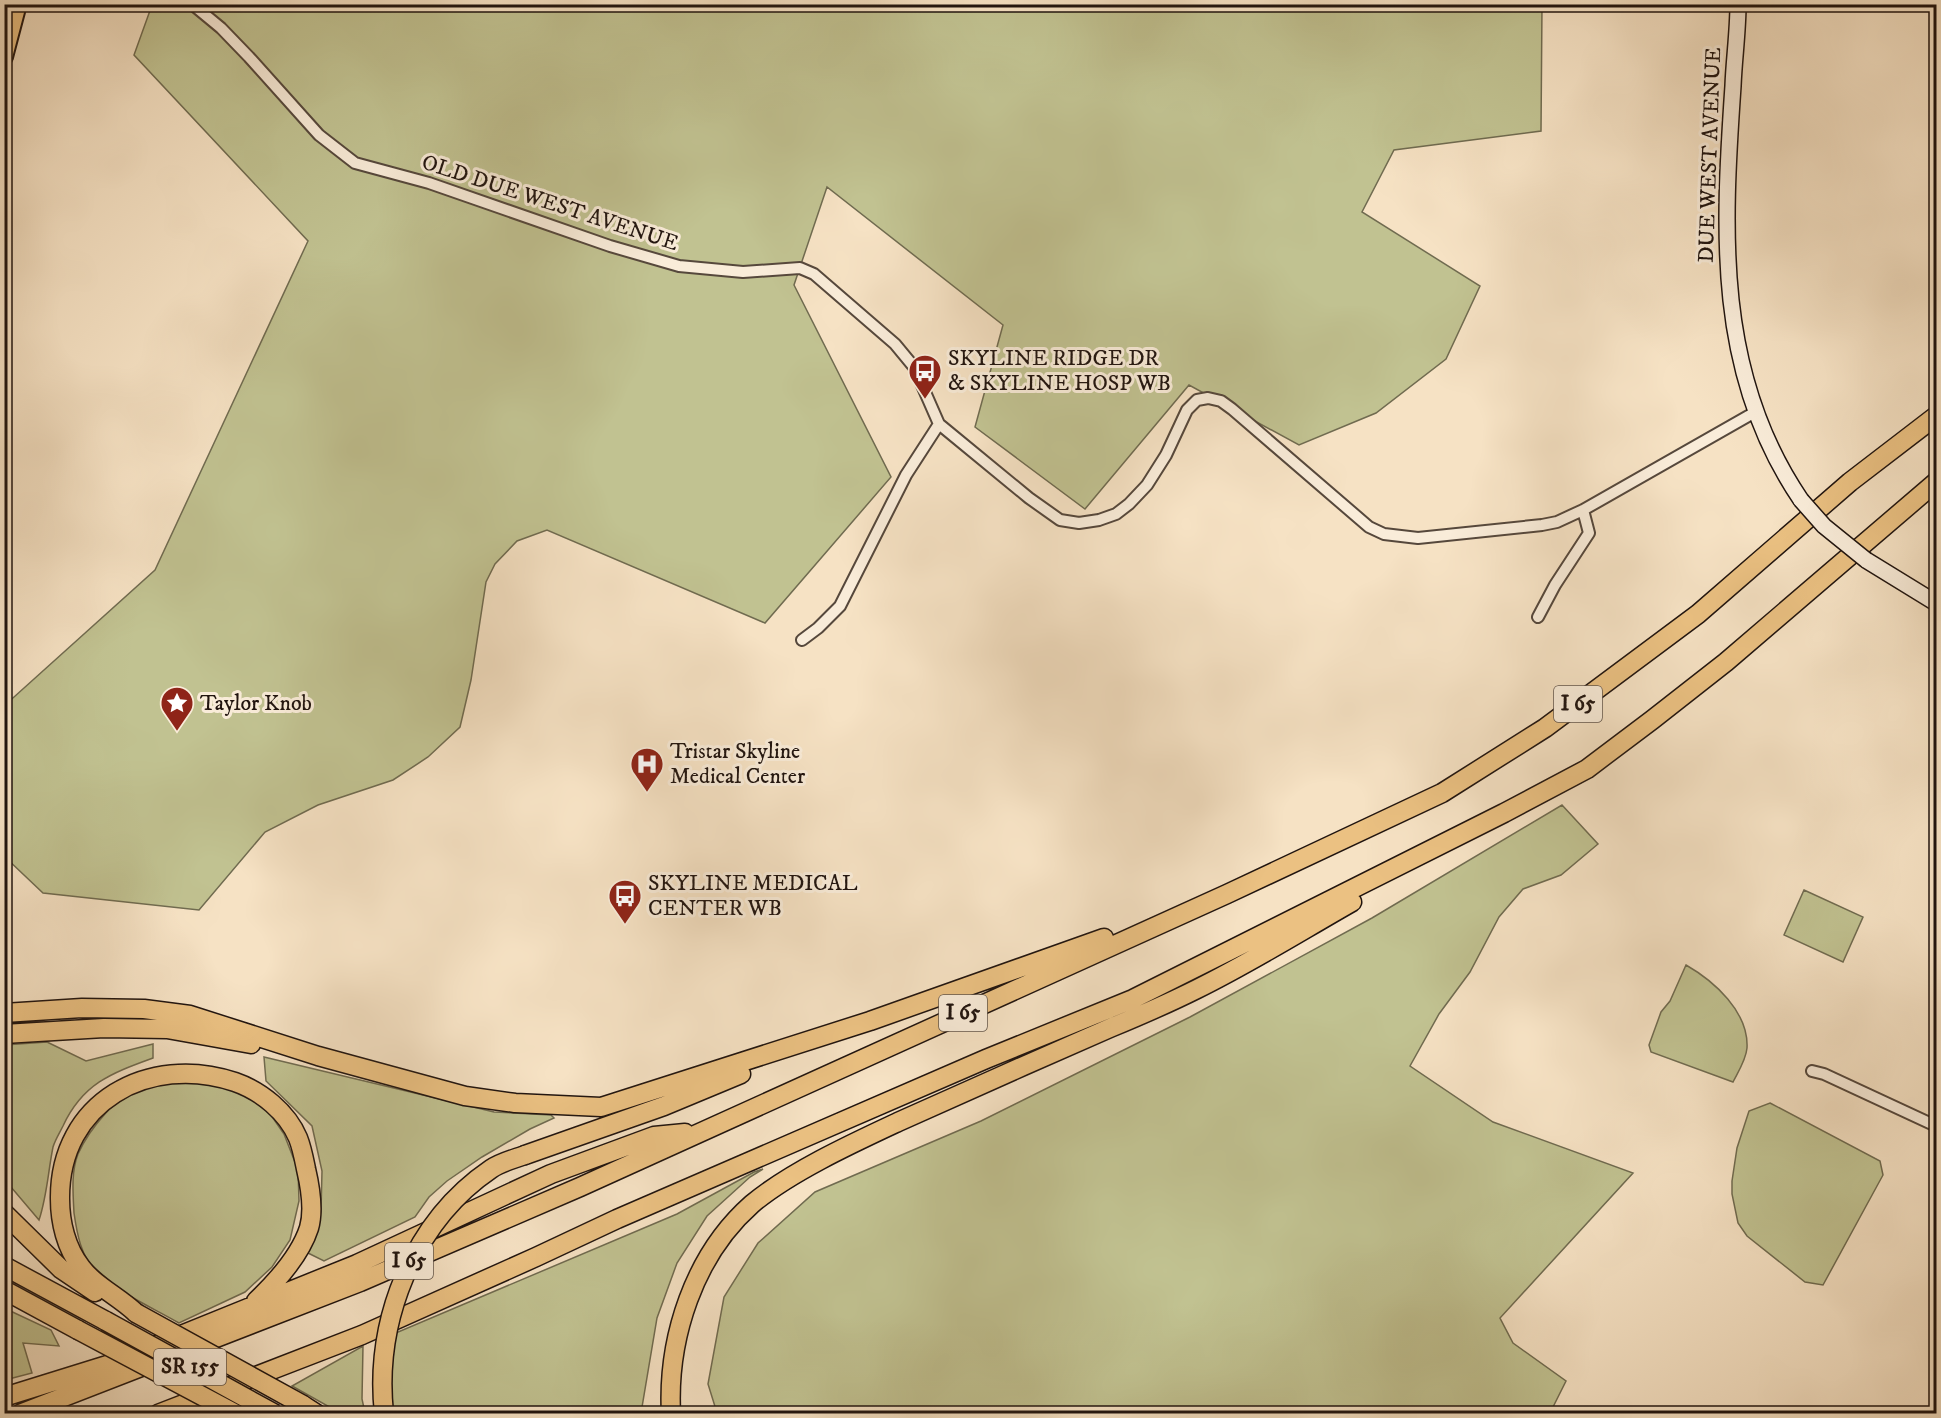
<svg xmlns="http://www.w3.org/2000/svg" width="1941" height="1418" viewBox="0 0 1941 1418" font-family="'IM FELL DW Pica',serif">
<rect width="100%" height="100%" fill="#f6e2c4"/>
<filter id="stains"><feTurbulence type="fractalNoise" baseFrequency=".00333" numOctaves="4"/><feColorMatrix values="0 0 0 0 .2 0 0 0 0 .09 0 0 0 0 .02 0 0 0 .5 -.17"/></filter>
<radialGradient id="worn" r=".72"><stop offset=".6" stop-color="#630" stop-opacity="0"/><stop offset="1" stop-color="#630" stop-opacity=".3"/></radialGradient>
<path fill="#c1c291" stroke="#706b50" stroke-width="1.5" d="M 152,5 L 1542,5 L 1541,131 L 1394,150 L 1362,212 L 1480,286 L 1446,359 L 1376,413 L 1299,445 L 1189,385 L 1085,509 L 975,427 L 1003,325 L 827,187 L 794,285 L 891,477 L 765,623 L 547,530 L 517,541 L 495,564 L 486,582 L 471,680 L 460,727 L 428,757 L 393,780 L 318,805 L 265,832 L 199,910 L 43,893 L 5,857 L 4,706 L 155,570 L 308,241 L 134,55 Z
M 1562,805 L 1598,844 L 1561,875 L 1523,889 L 1499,917 L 1470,972 L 1439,1014 L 1410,1066 L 1493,1122 L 1633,1173 L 1500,1318 L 1513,1343 L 1566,1381 L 1550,1413 L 717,1413 L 708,1384 L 724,1297 L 758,1243 L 815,1192 L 981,1121 L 1190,1017 L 1372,918 Z
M 1804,890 L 1863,917 L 1843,962 L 1784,935 Z
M 1686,965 C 1714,981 1749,1012 1747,1048 C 1746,1060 1738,1072 1733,1082 L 1651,1052 L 1649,1045 L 1661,1012 L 1670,1001 Z
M 47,1042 L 86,1061 L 153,1044 L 153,1058 C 112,1073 83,1083 63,1126 C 60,1132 55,1140 53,1147 C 48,1172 47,1196 39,1220 L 5,1180 L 4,1045 Z
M 264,1057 L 494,1112 L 551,1115 L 554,1118 L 530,1129 L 482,1157 L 447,1181 L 429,1197 L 415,1217 L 324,1261 L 308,1253 L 321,1212 L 322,1171 L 312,1126 L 266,1081 Z
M 185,1078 L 242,1091 L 266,1108 L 284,1134 L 298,1170 L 299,1201 L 290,1240 L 272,1267 L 245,1292 L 179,1323 C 155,1309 115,1291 96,1272 C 81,1256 77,1234 74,1213 C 73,1193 71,1172 78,1154 C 89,1129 118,1094 144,1084 C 156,1080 172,1080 185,1078 Z
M 1770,1103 L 1880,1161 L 1883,1175 L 1823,1285 L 1805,1282 L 1747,1236 L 1738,1223 L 1732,1194 L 1732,1181 L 1737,1148 L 1749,1111 Z
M 763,1169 L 750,1177 L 707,1216 L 677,1263 L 657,1318 L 641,1413 L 390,1414 L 391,1335 L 677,1214 L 754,1172 Z
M 4,1308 L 51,1330 L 59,1346 L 23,1343 L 32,1373 L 5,1380 Z
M 363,1346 L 362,1399 L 365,1413 L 340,1413 L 292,1386 Z"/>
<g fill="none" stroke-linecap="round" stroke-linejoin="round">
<g stroke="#56483c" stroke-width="14">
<path id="minor" d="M 192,4 L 221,28 L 249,57 L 319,135 L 355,163 L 429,183 L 610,246 L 679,266 L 743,272 L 800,268 L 814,274 L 895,344 L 914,367 L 939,424 L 1029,498 L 1060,520 L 1079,523 L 1099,520 L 1116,514 L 1129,504 L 1147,485 L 1166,455 L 1187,410 L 1197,400 L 1208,398 L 1221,401 L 1232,409 L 1369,527 L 1384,534 L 1418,538 L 1542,525 L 1557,522 L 1583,510 L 1757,411
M 1538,617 L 1555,585 L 1589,533 L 1583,510
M 802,640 L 818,628 L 840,606 L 906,475 L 939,424
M 1812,1071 L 1824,1074 L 1936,1126"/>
</g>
<g stroke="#20140f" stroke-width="18">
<path id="secondary" d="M 1738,4 C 1738,32 1734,59 1733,86 C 1723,231 1715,374 1801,500
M 1866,560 L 1936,603"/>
</g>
<g stroke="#20140f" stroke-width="20">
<path id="primary" d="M 4,57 L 18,4"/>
</g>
<g stroke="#20140f" stroke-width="21">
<path id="motorway" d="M 4,1013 L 82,1008 L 144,1009 L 190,1015 L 318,1056 L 465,1096 L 515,1103 L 601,1107 L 870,1021 L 1104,938
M 4,1034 L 104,1028 L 167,1029 L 251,1044
M 525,1155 L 664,1106 L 741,1074
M 4,1213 L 61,1269 L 95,1292
M 4,1266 L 106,1321
M 4,1290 L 78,1330
M 136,1313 C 118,1296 95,1286 81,1267 C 66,1248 60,1222 60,1199 C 59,1102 149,1053 235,1082 C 261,1091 287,1112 298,1138 C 302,1148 304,1159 306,1169 C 310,1186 314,1211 309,1228 C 300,1256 277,1281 256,1301
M 4,1397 L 107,1365 L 357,1264 L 551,1174 L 654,1136 L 685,1133
M 303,1405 L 317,1414
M 20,1414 L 360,1282 L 580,1187 L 1227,894 L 1442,793 L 1545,728 L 1698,614 L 1850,482 L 1936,416
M 158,1414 L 362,1335 L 536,1257 L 617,1219 L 986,1059 L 1133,999 L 1504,813 L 1587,769 L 1652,720 L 1726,662 L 1936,482
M 203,1414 L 231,1401
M 671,1414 C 667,1338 694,1255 752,1204 C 790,1172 853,1143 898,1122 C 969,1090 1039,1059 1110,1028 C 1139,1016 1169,1003 1197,989 C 1250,963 1301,931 1352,902"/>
</g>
<use href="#minor" stroke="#f9ecd9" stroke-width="10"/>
<use href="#secondary" stroke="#f9ecd9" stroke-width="15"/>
<use href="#primary" stroke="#ebc182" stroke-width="16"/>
<use href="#motorway" stroke="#ebc182" stroke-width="18"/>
<g stroke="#20140f" stroke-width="18" stroke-linecap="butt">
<path id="secondary-bridge" d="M 1801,500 L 1824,526 L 1866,560"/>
</g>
<g stroke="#20140f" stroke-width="21" stroke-linecap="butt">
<path id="motorway-bridge" d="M 136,1313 L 303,1405
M 106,1321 L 275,1414
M 78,1330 L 236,1414
M 384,1414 C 374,1321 413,1222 491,1169 C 501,1162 514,1159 525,1155"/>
</g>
<use href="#secondary-bridge" stroke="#f9ecd9" stroke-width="15"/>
<use href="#motorway-bridge" stroke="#ebc182" stroke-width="18"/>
</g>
<defs>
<g id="bus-pin" transform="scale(1.725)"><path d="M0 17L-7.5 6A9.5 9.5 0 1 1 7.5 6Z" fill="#8f2418" stroke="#f9ecd9"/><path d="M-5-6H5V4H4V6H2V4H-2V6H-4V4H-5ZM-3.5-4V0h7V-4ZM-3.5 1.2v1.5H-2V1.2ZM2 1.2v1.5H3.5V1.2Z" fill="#fff"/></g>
<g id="sight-pin" transform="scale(1.725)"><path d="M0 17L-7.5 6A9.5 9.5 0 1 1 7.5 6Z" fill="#8f2418" stroke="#f9ecd9"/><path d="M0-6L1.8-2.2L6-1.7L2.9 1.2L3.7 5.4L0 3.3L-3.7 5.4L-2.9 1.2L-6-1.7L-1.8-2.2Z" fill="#fff"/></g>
<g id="hospital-pin" transform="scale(1.725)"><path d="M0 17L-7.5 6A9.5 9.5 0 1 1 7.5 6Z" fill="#8f2418" stroke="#f9ecd9"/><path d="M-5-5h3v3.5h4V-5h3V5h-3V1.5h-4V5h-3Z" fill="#fff"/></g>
</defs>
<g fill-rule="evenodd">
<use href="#bus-pin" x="925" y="371"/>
<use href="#sight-pin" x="177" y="703"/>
<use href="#hospital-pin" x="647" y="764"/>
<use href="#bus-pin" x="625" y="896"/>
</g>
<g text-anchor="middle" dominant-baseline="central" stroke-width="6" stroke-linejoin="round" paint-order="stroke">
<g fill="#f9ecd9" stroke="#61554c" stroke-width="1.5">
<rect x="1554" y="686" width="48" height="36" rx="4.5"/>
<rect x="939" y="995" width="48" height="36" rx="4.5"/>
<rect x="385" y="1243" width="48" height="36" rx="4.5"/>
<rect x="154" y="1349" width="72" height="36" rx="4.5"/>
</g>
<g font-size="21" font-weight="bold" fill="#20140f">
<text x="1578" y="704">I 65</text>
<text x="963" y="1013">I 65</text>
<text x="409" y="1261">I 65</text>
<text x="190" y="1367">SR 155</text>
</g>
<g font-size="22" fill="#20140f" stroke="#f9ecd9">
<text transform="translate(1710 155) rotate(-88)">DUE WEST AVENUE</text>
<text transform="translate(550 203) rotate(18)">OLD DUE WEST AVENUE</text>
</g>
<g font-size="22" fill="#20140f" stroke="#f9ecd9" text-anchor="start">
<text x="948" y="358">SKYLINE RIDGE DR<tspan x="948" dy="25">&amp; SKYLINE HOSP WB</tspan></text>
<text x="200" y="703">Taylor Knob</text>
<text x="670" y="751">Tristar Skyline<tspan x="670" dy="25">Medical Center</tspan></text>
<text x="648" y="883">SKYLINE MEDICAL<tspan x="648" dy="25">CENTER WB</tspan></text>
</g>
</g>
<rect width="1941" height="1418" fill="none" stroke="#f6e2c4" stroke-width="24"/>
<rect x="6" y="6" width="1929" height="1406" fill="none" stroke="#20140f" stroke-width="3"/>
<rect x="12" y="12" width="1917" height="1394" fill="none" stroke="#20140f" stroke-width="1.5"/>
<rect width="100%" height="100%" filter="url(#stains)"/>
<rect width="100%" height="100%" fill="url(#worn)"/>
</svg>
